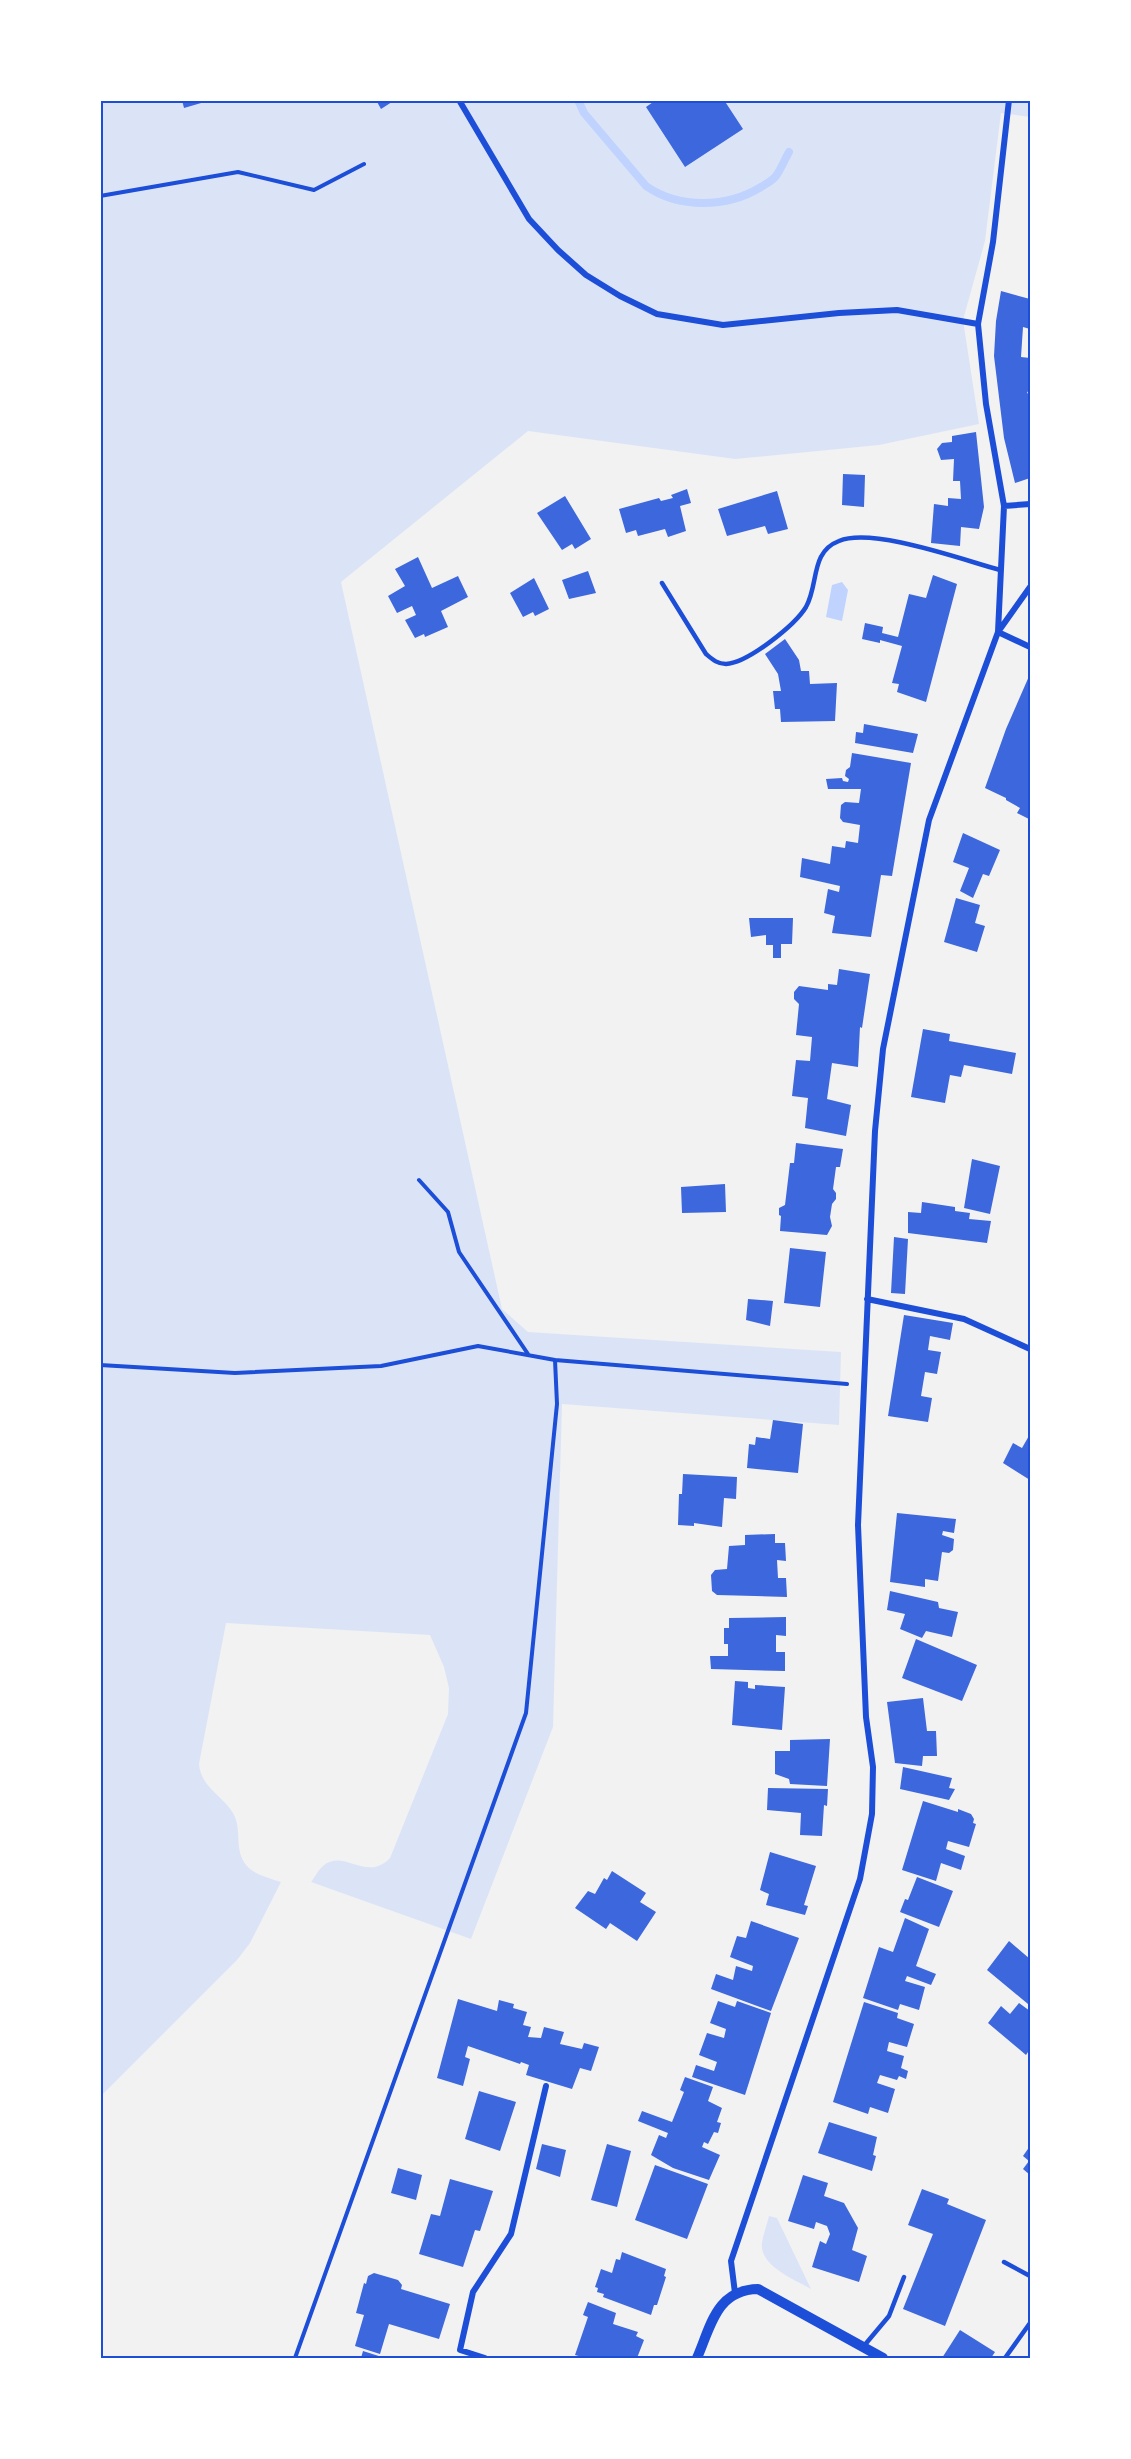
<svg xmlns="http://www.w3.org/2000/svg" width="1131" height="2459" viewBox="0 0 1131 2459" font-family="Raleway,sans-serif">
<rect width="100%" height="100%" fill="#f2f2f2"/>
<path fill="#dbe4f7" d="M 101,101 L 1030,101 L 1030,117 L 1001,113 L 985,241 L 963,320 L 979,424 L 879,445 L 735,459 L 528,431 L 341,582 L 502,1309 L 528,1332 L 841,1352 L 839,1425 L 562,1404 L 553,1727 L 471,1939 L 311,1882 C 315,1877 318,1870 323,1866 C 344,1848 366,1883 390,1858 L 448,1714 L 449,1688 L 444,1667 L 430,1635 L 226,1623 L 199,1764 C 201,1787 221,1794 233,1813 C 243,1830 233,1850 247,1866 C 255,1875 270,1878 281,1882 L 250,1943 L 237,1960 L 101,2096 Z
M 769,2216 L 777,2218 L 811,2289 C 795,2280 759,2266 762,2243 C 763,2234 767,2225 769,2216 Z"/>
<path fill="#bfd3fe" d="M 842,582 L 848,590 L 842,621 L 826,617 L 832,585 Z"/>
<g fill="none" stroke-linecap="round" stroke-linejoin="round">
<path stroke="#bfd3fe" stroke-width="8" d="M 578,100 L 584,113 L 646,186 C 679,209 727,208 761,187 C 766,184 772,181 776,176 C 781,169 785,159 789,152"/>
</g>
<path fill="#3d67dc" d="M 182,100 L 208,100 L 208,101 L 184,108 Z
M 376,100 L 395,100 L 381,109 Z
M 656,100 L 724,100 L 743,129 L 685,167 L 646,107 Z
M 1001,291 L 1030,299 L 1030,329 L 1023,327 L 1021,357 L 1030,358 L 1030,391 L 1027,392 L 1030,398 L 1030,478 L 1015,483 L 1004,438 L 994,356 L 996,321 Z
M 976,432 L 984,507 L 979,529 L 961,527 L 960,546 L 931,543 L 934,504 L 948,506 L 948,498 L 961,499 L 960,481 L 953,481 L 954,459 L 941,460 L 937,449 L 942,443 L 952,442 L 952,436 Z
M 843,474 L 865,475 L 864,507 L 842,505 Z
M 687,489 L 691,503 L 680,506 L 686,531 L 668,537 L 665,529 L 638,536 L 636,530 L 626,533 L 619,509 L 659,498 L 661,501 L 673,498 L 671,495 Z
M 777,491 L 788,529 L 768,534 L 765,526 L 727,536 L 718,509 Z
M 565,496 L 591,539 L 575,549 L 572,544 L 562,550 L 537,513 Z
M 418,557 L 432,588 L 458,576 L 468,597 L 441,611 L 448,627 L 425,637 L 424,634 L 415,638 L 405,620 L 416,615 L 412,606 L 397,613 L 388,596 L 405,586 L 395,569 Z
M 588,571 L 596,593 L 569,599 L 562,580 Z
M 933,575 L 957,584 L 926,702 L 897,692 L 899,684 L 892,683 L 902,646 L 880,640 L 880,643 L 862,639 L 865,623 L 883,627 L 882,633 L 898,637 L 909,594 L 926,598 Z
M 534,578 L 549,609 L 535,616 L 533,612 L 523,617 L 510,593 Z
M 785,639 L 799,660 L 801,671 L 809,671 L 810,684 L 837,683 L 835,721 L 781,722 L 780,709 L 775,709 L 773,691 L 781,691 L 778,674 L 765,654 Z
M 1030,674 L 1030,816 L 1029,819 L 1017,813 L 1020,808 L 1006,800 L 1006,798 L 985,788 L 1006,729 Z
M 864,724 L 918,734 L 913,753 L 855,743 L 856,732 L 863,733 Z
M 852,753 L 911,763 L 892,876 L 881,875 L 871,937 L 832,933 L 835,916 L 824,913 L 828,889 L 839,892 L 840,886 L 800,877 L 802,858 L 830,864 L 832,846 L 845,848 L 846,841 L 858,843 L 860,825 L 843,822 L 840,818 L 841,805 L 845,802 L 859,803 L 861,789 L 828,789 L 826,779 L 842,778 L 843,781 L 848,782 L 849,779 L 845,776 L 846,770 L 850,767 Z
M 963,833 L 1000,850 L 989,876 L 983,874 L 973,898 L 960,891 L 969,868 L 953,862 Z
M 956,898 L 980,905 L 975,923 L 985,926 L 977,952 L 944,942 Z
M 749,918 L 793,918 L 792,944 L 781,944 L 781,958 L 773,958 L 773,945 L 766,945 L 766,935 L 751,937 Z
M 839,969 L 870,974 L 862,1028 L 860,1027 L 858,1067 L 832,1063 L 827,1099 L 851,1105 L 846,1136 L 805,1128 L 808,1098 L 792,1096 L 796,1060 L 810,1061 L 812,1037 L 796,1035 L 799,1004 L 794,999 L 794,992 L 799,986 L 828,990 L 828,984 L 837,985 Z
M 923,1029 L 950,1034 L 949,1041 L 1016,1053 L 1012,1074 L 964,1065 L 961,1077 L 950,1075 L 945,1103 L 911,1097 Z
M 796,1143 L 843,1149 L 840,1167 L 836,1167 L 833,1189 L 836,1193 L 836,1199 L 832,1204 L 830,1217 L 832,1226 L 827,1235 L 780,1231 L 781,1216 L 779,1215 L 779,1208 L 785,1205 L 790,1163 L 794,1163 Z
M 972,1159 L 1000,1166 L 990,1214 L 964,1208 Z
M 725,1184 L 726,1212 L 682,1213 L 681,1187 Z
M 922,1202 L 955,1207 L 955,1211 L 970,1213 L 969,1219 L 991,1221 L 987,1243 L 908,1233 L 908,1212 L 921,1213 Z
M 894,1237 L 908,1239 L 905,1294 L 891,1293 Z
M 790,1248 L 826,1252 L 820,1307 L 784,1303 Z
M 748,1299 L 773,1301 L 770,1326 L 746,1320 Z
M 904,1315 L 953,1323 L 950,1340 L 930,1336 L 928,1350 L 941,1352 L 937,1374 L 925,1372 L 921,1396 L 932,1398 L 928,1422 L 888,1416 Z
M 773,1420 L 803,1424 L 798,1473 L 747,1468 L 749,1444 L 755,1445 L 756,1437 L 770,1439 Z
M 1030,1434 L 1030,1480 L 1003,1463 L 1013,1443 L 1022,1448 Z
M 683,1474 L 737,1477 L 736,1499 L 724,1498 L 722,1527 L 694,1523 L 694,1526 L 678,1525 L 679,1494 L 682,1494 Z
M 897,1513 L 956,1519 L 954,1533 L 943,1531 L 942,1535 L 954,1539 L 953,1550 L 949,1553 L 942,1552 L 938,1581 L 925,1579 L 925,1587 L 890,1582 Z
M 775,1534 L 775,1543 L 785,1543 L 786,1561 L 777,1560 L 778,1578 L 786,1578 L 787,1597 L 717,1595 L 712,1591 L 711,1575 L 715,1570 L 727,1569 L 729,1546 L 745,1545 L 745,1535 Z
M 890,1591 L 938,1602 L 939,1608 L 958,1612 L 952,1637 L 926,1631 L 922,1638 L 900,1629 L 905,1614 L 887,1610 Z
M 786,1617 L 786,1636 L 776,1635 L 776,1652 L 785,1652 L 785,1671 L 711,1669 L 710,1656 L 728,1656 L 728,1644 L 724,1644 L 724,1628 L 729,1628 L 729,1618 Z
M 916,1639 L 977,1665 L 962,1701 L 902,1678 Z
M 735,1681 L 748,1682 L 748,1688 L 755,1689 L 755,1685 L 785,1687 L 782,1730 L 732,1725 Z
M 923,1698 L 927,1731 L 936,1731 L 937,1756 L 923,1756 L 922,1766 L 895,1763 L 887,1702 Z
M 830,1739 L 827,1786 L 790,1784 L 789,1779 L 775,1774 L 775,1751 L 790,1751 L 790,1740 Z
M 903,1767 L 952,1778 L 949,1788 L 955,1789 L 949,1800 L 900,1789 Z
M 768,1788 L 828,1789 L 827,1806 L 824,1805 L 822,1836 L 800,1835 L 801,1813 L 767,1810 Z
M 923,1801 L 958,1812 L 958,1809 L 971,1814 L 974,1819 L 973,1823 L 976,1824 L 969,1847 L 948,1841 L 946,1849 L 965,1856 L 961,1870 L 941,1863 L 936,1881 L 902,1870 Z
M 770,1852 L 816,1866 L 804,1905 L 808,1906 L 805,1915 L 766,1905 L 769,1894 L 760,1890 Z
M 612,1871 L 646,1893 L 640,1902 L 656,1912 L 637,1941 L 610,1923 L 606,1929 L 575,1908 L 588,1891 L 595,1894 L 604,1878 L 607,1880 Z
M 917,1877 L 953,1891 L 939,1927 L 900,1912 L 905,1899 L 908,1900 Z
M 905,1918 L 929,1929 L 916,1966 L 936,1974 L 931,1985 L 907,1976 L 905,1981 L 925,1987 L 919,2010 L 900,2004 L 898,2010 L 863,1998 L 879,1947 L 893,1952 Z
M 751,1921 L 799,1938 L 771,2011 L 711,1989 L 716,1974 L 733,1980 L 736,1966 L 752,1971 L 753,1966 L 730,1957 L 737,1936 L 746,1938 Z
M 1009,1941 L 1030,1959 L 1030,2000 L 1028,2004 L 987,1970 Z
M 458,1999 L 497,2011 L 499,2000 L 514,2004 L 513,2008 L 527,2012 L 523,2025 L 531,2027 L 528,2037 L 541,2038 L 544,2027 L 564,2032 L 560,2044 L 582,2049 L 584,2043 L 599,2047 L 591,2071 L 580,2068 L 572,2089 L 526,2075 L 529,2065 L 521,2062 L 520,2064 L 468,2046 L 465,2057 L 470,2059 L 463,2086 L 437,2078 Z
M 718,2001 L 735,2007 L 737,2001 L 771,2013 L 745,2095 L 692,2077 L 696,2065 L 714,2071 L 717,2062 L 699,2055 L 707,2033 L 724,2038 L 726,2029 L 710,2023 Z
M 864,2002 L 898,2013 L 897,2018 L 914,2024 L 907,2047 L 889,2042 L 887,2051 L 904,2056 L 901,2068 L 908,2071 L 906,2079 L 899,2076 L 897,2080 L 880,2075 L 877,2083 L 895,2089 L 888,2113 L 870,2107 L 868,2114 L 833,2102 Z
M 1019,2003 L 1030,2011 L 1029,2033 L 1030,2034 L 1030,2049 L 1026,2055 L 988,2023 L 1001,2006 L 1010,2014 Z
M 685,2077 L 713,2087 L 708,2101 L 722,2108 L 717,2122 L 721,2123 L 718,2133 L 714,2132 L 708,2144 L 704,2142 L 702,2147 L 720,2155 L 709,2180 L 673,2168 L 651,2155 L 659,2135 L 666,2138 L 668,2133 L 638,2121 L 642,2111 L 672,2122 L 684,2092 L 680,2090 Z
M 479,2091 L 516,2102 L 500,2151 L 465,2139 Z
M 829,2122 L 877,2137 L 873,2155 L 876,2156 L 872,2171 L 818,2153 Z
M 542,2144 L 566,2150 L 560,2177 L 536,2169 Z
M 607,2144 L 631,2151 L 617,2207 L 591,2200 Z
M 1030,2146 L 1030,2175 L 1023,2169 L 1029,2161 L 1023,2156 Z
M 655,2165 L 708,2184 L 687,2239 L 635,2220 Z
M 398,2168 L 422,2175 L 416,2200 L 391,2193 Z
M 803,2175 L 828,2183 L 824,2196 L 844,2203 L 858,2228 L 852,2250 L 867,2256 L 859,2282 L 812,2267 L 820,2241 L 826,2244 L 830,2234 L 827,2226 L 816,2222 L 814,2229 L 788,2221 Z
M 450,2179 L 493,2191 L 480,2231 L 475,2230 L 463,2267 L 419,2254 L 431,2214 L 440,2216 Z
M 922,2189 L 949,2199 L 947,2204 L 986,2220 L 945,2326 L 903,2309 L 933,2234 L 908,2225 Z
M 622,2252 L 666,2269 L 664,2276 L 666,2277 L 657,2305 L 654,2305 L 651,2315 L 603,2297 L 604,2294 L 597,2292 L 598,2288 L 595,2287 L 601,2269 L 612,2273 L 616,2259 L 620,2260 Z
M 374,2273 L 398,2280 L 402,2285 L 401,2289 L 450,2304 L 439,2339 L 389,2324 L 380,2354 L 355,2346 L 364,2315 L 356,2313 L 364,2283 L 366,2284 L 368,2276 Z
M 588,2302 L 616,2313 L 613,2324 L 638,2332 L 636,2336 L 644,2340 L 637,2358 L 586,2358 L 575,2355 L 588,2317 L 583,2315 Z
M 960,2330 L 995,2352 L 991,2358 L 942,2358 Z
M 363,2351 L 385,2358 L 361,2358 Z"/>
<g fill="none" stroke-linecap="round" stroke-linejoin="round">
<path stroke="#1d4ed8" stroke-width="4" d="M 100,196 L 238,172 L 314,190 L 364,164
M 419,1180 L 448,1212 L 459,1252 L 528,1354
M 555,1360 L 847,1384
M 100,1365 L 235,1373 L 381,1366 L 478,1346 L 555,1360 L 557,1404 L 526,1713 L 295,2358"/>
<path stroke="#1d4ed8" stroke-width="4.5" d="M 662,583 L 706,654 C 712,659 717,664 726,664 C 748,663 795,625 806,607 C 819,584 810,552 839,541 C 873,527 963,560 1000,570
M 1004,2262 L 1030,2276
M 863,2347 L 889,2316 L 904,2277
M 1005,2358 L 1030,2323"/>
<path stroke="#1d4ed8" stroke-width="6" d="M 459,100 L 529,219 L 558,250 L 586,275 L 620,296 L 657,314 L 723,325 L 839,313 L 897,310 L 978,324
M 1004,506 L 1030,504
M 1030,587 L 998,632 L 1030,647
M 867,1299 L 964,1319 L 1030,1349
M 735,2293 L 731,2261 L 860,1879 L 872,1814 L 873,1767 L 866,1717 L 858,1525 L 875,1131 L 883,1049 L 929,820 L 998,632 L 1004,506 L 986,404 L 978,324 L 993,242 L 1009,100
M 485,2358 L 460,2350 L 473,2292 L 511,2234 L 546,2086"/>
<path stroke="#1d4ed8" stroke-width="10" d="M 697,2358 C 711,2326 716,2290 758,2289 L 883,2358"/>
</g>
<rect width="1131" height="2459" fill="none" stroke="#ffffff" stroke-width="204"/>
<rect x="102" y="102" width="927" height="2255" fill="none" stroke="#1d4ed8" stroke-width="2"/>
</svg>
